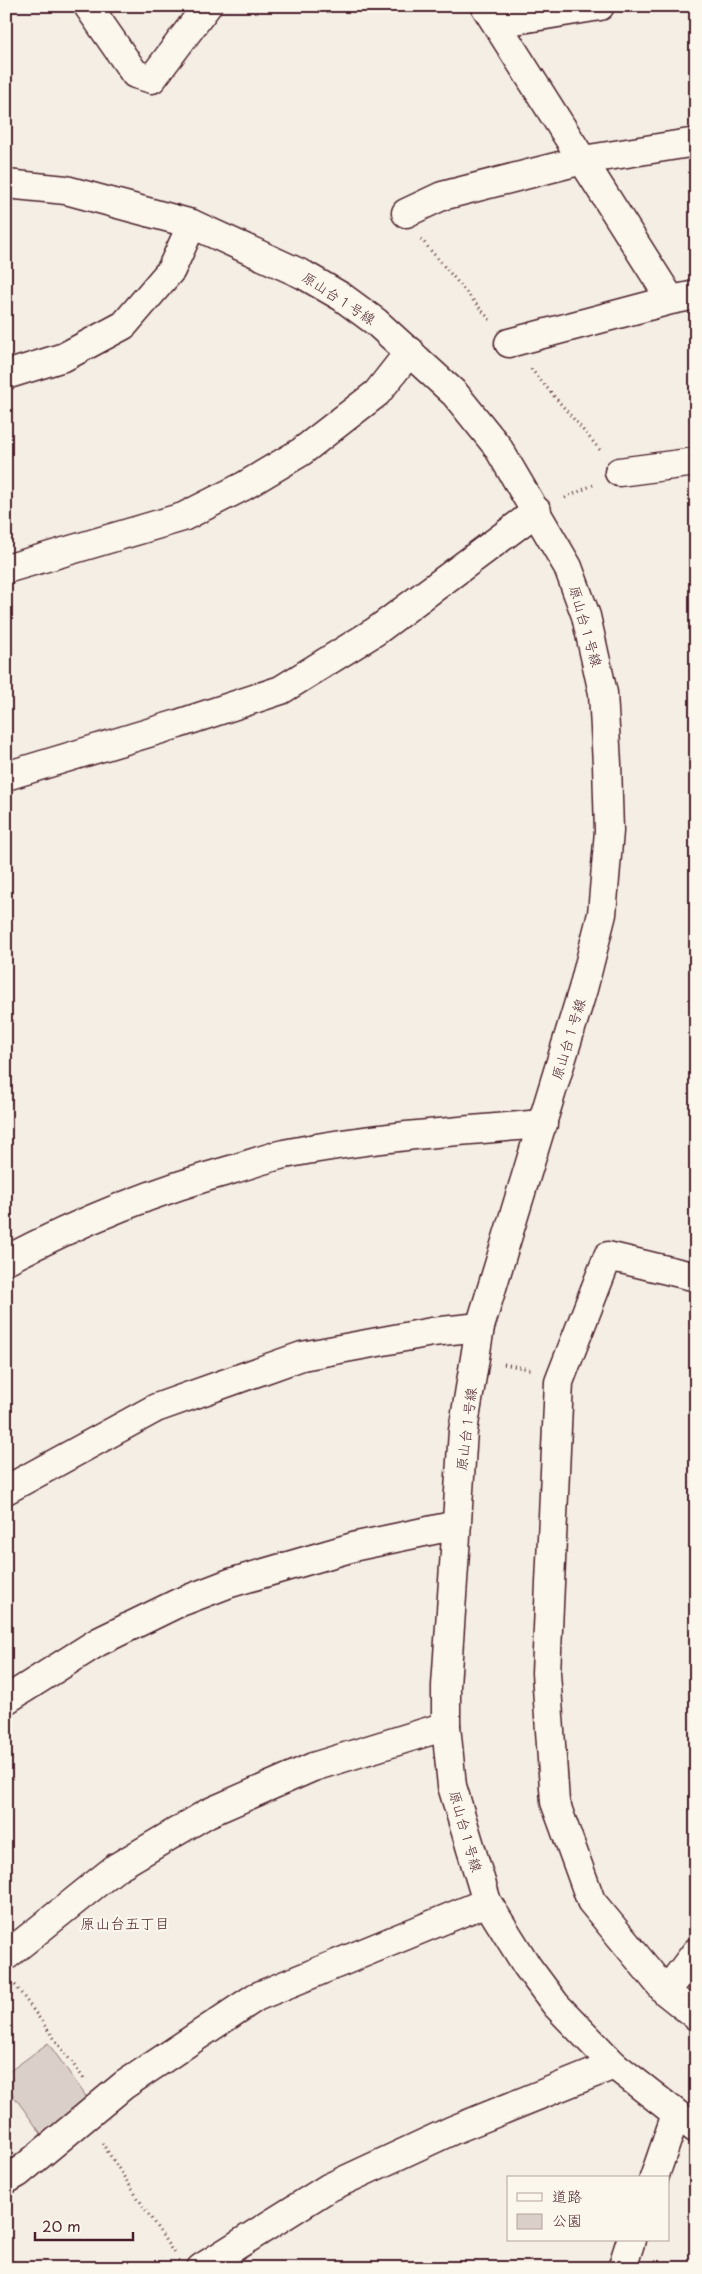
<svg xmlns="http://www.w3.org/2000/svg" width="702" height="2274" viewBox="0 0 702 2274" font-family="'Playpen Sans','Klee One',sans-serif">
<rect width="100%" height="100%" fill="#f4eee4"/>
<filter id="ink" filterUnits="userSpaceOnUse"><feTurbulence type="fractalNoise" baseFrequency=".02" numOctaves="2"/><feDisplacementMap in="SourceGraphic" scale="10" xChannelSelector="R" yChannelSelector="G"/><feConvolveMatrix kernelMatrix="1 2 1 2 8 2 1 2 1" color-interpolation-filters="sRGB"/></filter>
<g filter="url(#ink)">
<path fill="#dbd0c9" stroke="#92787a" d="M 48,2043 L 88,2099 L 42,2135 L 6,2085 L 6,2074 Z"/>
<g fill="none" stroke-linecap="round" stroke-linejoin="round">
<g stroke="#4a1f2b" stroke-width="31">
<path id="street" d="M 88,6 L 135,74 L 152,79 L 207,6
M 485,6 L 671,300 L 696,295
M 497,23 L 600,6
M 406,213 L 442,196 L 583,160 L 696,142
M 509,343 L 671,300
M 6,375 L 64,357 L 124,325 L 171,270 L 192,224
M 619,472 L 696,462
M 6,569 L 183,517 L 244,486 L 301,452 L 377,393 L 410,351
M 6,776 L 178,724 L 281,690 L 376,631 L 537,511
M 6,1260 C 81,1221 153,1191 234,1169 C 250,1164 267,1158 284,1154 C 370,1137 457,1131 543,1124
M 696,1277 L 608,1256 L 559,1382 L 546,1673 L 555,1802 L 591,1901 L 666,1992 L 696,2016
M 6,1490 L 156,1408 L 302,1356 L 432,1332 L 480,1327
M 6,1956 L 117,1867 L 208,1813 L 313,1767 L 446,1726
M 666,1992 L 696,1952
M 654,2178 L 676,2114
M 6,2180 L 18,2173 L 124,2085 L 256,1997 L 487,1902
M 201,2268 L 328,2188 L 453,2130 L 614,2065
M 622,2268 L 631,2240"/>
</g>
<g stroke="#4a1f2b" stroke-width="31">
<path id="secondary" d="M 6,184 L 66,190 L 192,224 L 304,275 L 342,297 L 376,322 L 455,394 L 497,446 L 568,567 L 586,616 L 603,693 L 607,764 L 609,831 L 602,914 L 583,989 L 480,1327 L 463,1431 L 446,1686 L 446,1726 L 452,1786 L 487,1902 L 527,1966 L 556,2005 L 614,2065 L 696,2129
M 6,1700 L 98,1642 L 178,1603 L 230,1583 L 357,1546 L 457,1525"/>
</g>
<path stroke="#4a1f2b" stroke-width="3" stroke-dasharray="1 4" stroke-linecap="butt" d="M 421,239 L 490,320
M 531,369 L 600,450
M 565,498 L 593,485
M 504,1364 L 533,1370
M 15,1985 L 84,2079
M 102,2143 L 175,2255"/>
<use href="#street" stroke="#fbf7ec" stroke-width="28"/>
<use href="#secondary" stroke="#fbf7ec" stroke-width="28"/>
</g>
</g>
<g text-anchor="middle" dominant-baseline="central" stroke-width="4.5" stroke-linejoin="round" paint-order="stroke">
<g font-size="14" fill="#4a1f2b" stroke="#fbf7ec">
<text transform="translate(339 298) rotate(33)">原山台１号線</text>
<text transform="translate(586 626) rotate(74)">原山台１号線</text>
<text transform="translate(568 1039) rotate(-73)">原山台１号線</text>
<text transform="translate(466 1429) rotate(-83)">原山台１号線</text>
<text transform="translate(466 1831) rotate(74)">原山台１号線</text>
</g>
<g font-size="15" fill="#4a1f2b" stroke="#fbf7ec">
<text x="125" y="1922">原山台五丁目</text>
</g>
</g>
<rect width="702" height="2274" fill="none" stroke="#fbf7ec" stroke-width="25"/>
<rect x="12" y="12" width="677" height="2249" fill="none" stroke="#4a1f2b" stroke-width="2" filter="url(#ink)"/>
<rect x="507" y="2176" width="162" height="65" fill="#fbf7ec" stroke="#b4a19f"/>
<rect x="517" y="2193" width="25" height="8" fill="#fbf7ec" stroke="#b4a19f"/>
<text x="552" y="2202" font-size="15" fill="#4a1f2b">道路</text>
<rect x="517" y="2214" width="25" height="15" fill="#dbd0c9" stroke="#b4a19f"/>
<text x="552" y="2226" font-size="15" fill="#4a1f2b">公園</text>
<path d="M35 2232v8h98v-8" fill="none" stroke="#4a1f2b" stroke-width="2.5"/>
<text x="42" y="2232" font-size="15" fill="#4a1f2b" stroke="#fbf7ec" stroke-width="4" paint-order="stroke">20 m</text>
</svg>
